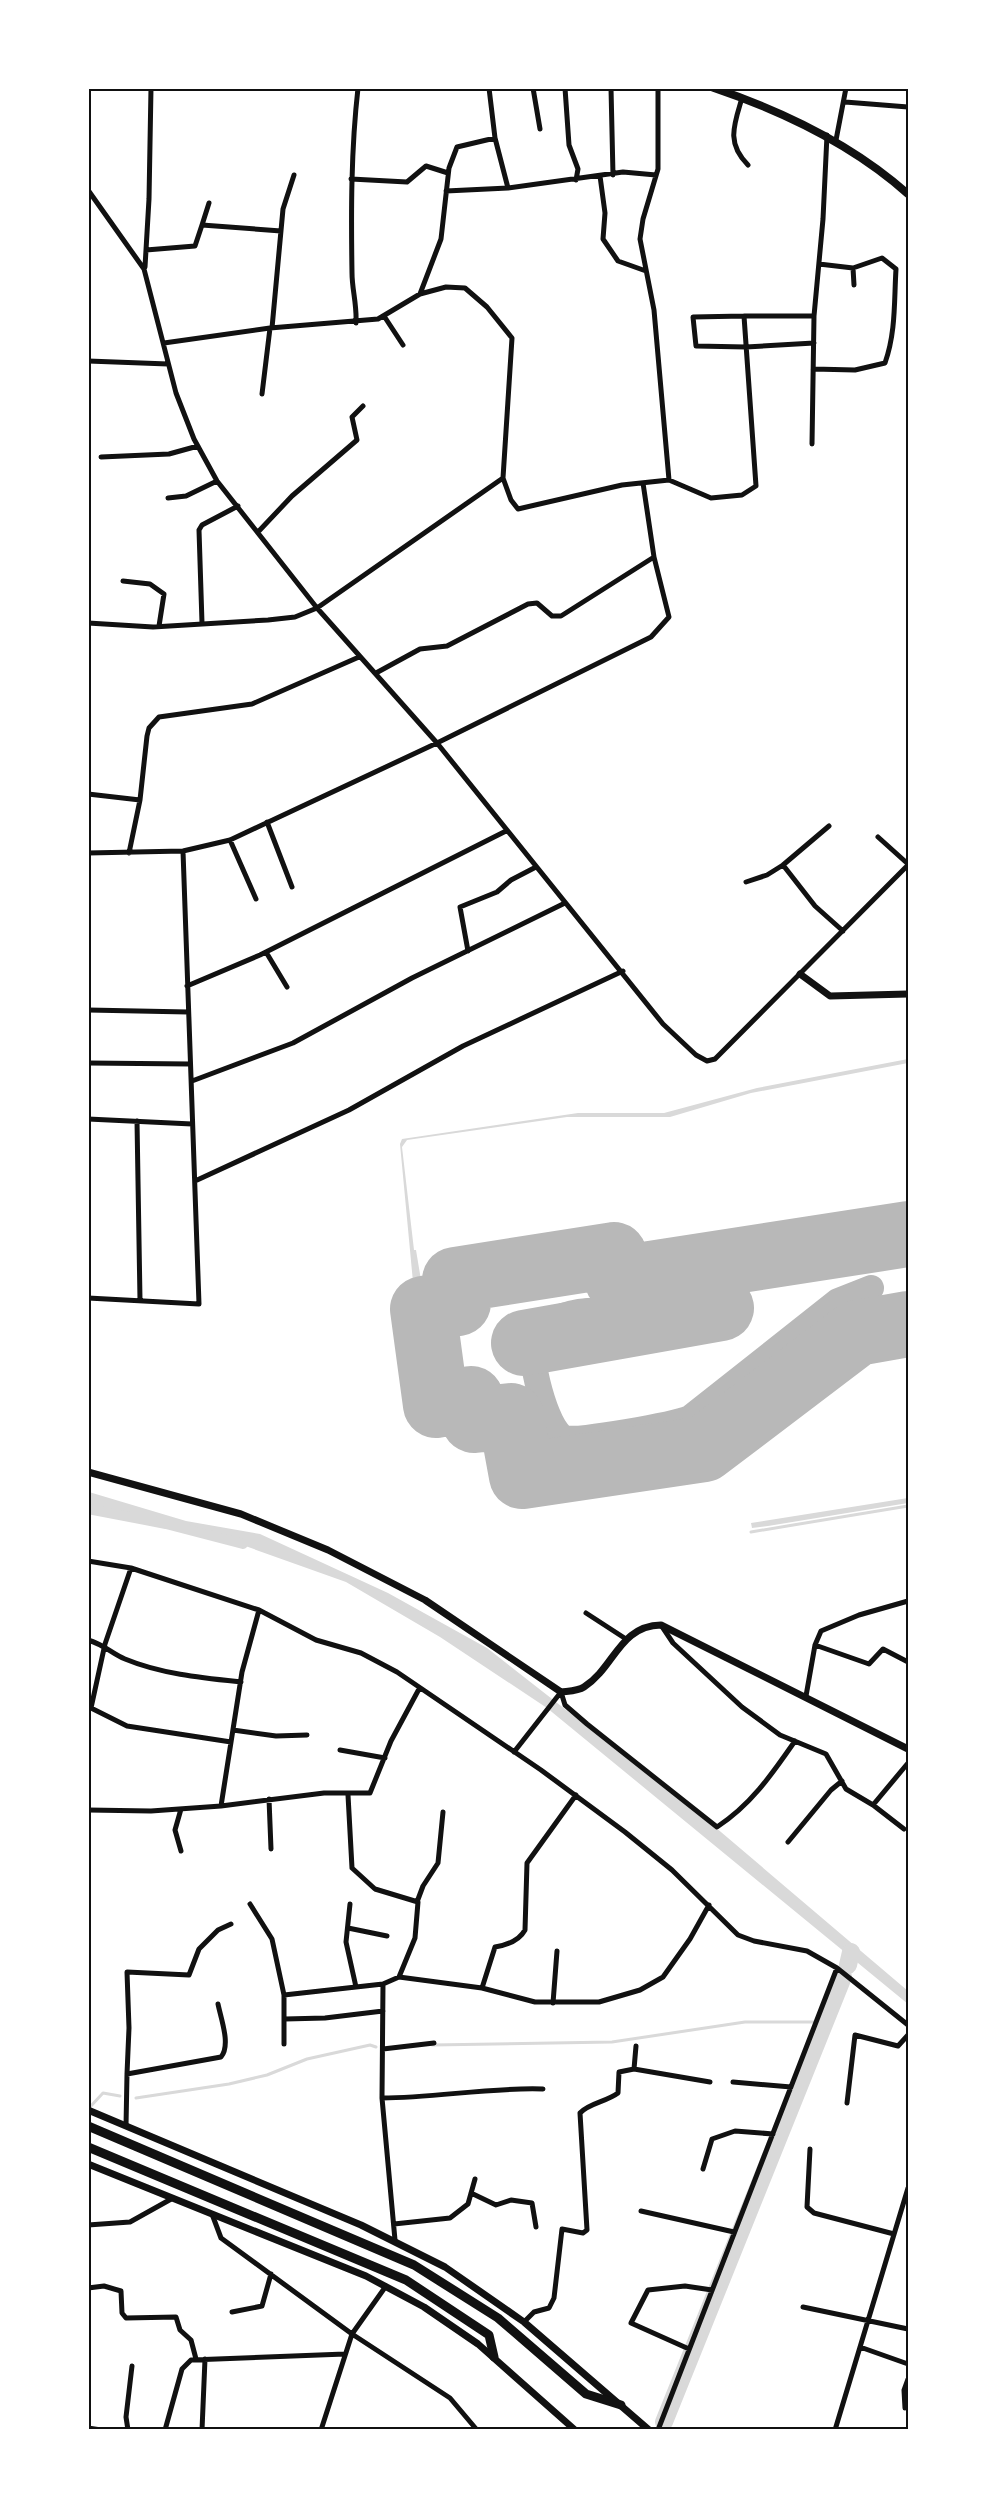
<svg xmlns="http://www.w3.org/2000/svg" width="997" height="2518" viewBox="0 0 997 2518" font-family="'Varela Round',sans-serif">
<rect width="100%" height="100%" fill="#fff"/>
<path fill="#d9d9d9" d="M 908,1059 L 908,1063 L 751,1093 L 670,1117 L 567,1117 L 407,1140 L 402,1147 L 414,1250 L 416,1250 L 421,1280 L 413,1282 L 400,1144 L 402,1139 L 578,1113 L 664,1113 L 757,1088 Z
M 89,1492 L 186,1521 L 260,1534 L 388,1593 L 487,1648 L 708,1821 L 908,1991 L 908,2004 L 547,1708 L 440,1637 L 346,1582 L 206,1532 L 89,1507 Z
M 908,1498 L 908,1503 L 768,1526 L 752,1528 L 751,1523 Z"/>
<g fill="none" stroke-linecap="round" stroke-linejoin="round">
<path stroke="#d9d9d9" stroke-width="3" d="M 751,1532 L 908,1506
M 823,2021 L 826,2019
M 432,2045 L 612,2042 L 745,2022 L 817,2022
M 136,2098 L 229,2084 L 267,2075 L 307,2059 L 370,2045 L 376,2047
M 90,2107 L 103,2093 L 120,2096"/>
<path stroke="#d9d9d9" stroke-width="10" d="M 88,1509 L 166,1524 L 243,1544"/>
<path stroke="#d9d9d9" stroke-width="18" d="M 848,1965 L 851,1952
M 664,2422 L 843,1977"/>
<path stroke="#b8b8b8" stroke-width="26" d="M 686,1316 C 645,1320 603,1302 563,1316 C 553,1320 538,1325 534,1336 C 527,1354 546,1430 564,1438 C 576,1443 676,1424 690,1418 L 838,1301 L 871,1288"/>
<path stroke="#b8b8b8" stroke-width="66" d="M 908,1234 L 617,1279 L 614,1255 L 455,1280 L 458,1303 L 423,1309 L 436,1405 L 471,1399 L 474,1420 L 511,1416 L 522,1476 L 704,1449 L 857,1333 L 908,1324
M 524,1343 L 721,1308"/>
<path stroke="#111" stroke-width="5" d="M 489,88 L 495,138 L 508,188
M 533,88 L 540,129
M 565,88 L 569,145 L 578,169 L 576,180
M 611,88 L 613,175
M 658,88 L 658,169 L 643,219 L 640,239 L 654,310 L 669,480
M 742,98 C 734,125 726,143 748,165
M 845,102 L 908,107
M 836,140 L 846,88
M 600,176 L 605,213 L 603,239 L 618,261 L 646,271
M 351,179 L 407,182 L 426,166 L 448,173
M 88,190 L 144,269 L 176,393 L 194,439 L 217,481 L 317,608 L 437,743 L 663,1024 L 696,1055 L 707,1061 L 715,1059 L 908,865
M 446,191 L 508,188 L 623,172 L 656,175
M 202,225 L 209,203
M 146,250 L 195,246 L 202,225 L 281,231
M 145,267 L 149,199 L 151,88
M 853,268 L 854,285
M 420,294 L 441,239 L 449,168 L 457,147 L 495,138
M 384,316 L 403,345
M 744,316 L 693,317 L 696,346 L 746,347 L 814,343
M 356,323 C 357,304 352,290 352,273 C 351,211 351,150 358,88
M 272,328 L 283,209 L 294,175
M 164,343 L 270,328 L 378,319 L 420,294 L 446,287 L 465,288 L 487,307 L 512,338 L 503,478 L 511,500 L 518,509 L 622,485 L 669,480 L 711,498 L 742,495 L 756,486 L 744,316 L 814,316
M 88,361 L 168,364
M 813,369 L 855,370 L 885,363 C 896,332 894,301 896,269 L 882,258 L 853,268 L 819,264
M 262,394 L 270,328
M 812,444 L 814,316 L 823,219 L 827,135
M 101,457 L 169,454 L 198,446
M 643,483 L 654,557
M 168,498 L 186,496 L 217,481
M 258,532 L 292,496 L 357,440 L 352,417 L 363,406
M 123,581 L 150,584 L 164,594 L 159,626
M 88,623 L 153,627 L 268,620 L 295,617 L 317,608 L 503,478
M 202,623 L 199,530 L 202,525 L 238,506
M 88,794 L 140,800
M 267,822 L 292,887
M 878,837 L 908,864
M 230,840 L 256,899
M 88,853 L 183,851 L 230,840 L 437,743 L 651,637 L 669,617 L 654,557 L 561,616 L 552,616 L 537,603 L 528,604 L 447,646 L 420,649 L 376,673
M 129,853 L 140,800 L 147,736 L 149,728 L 159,717 L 252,704 L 359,657
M 783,865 L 829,826
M 746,882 L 767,875 L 783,865 L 815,906 L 843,931
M 468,951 L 460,907 L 497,892 L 511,880 L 536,867
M 266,952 L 287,987
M 187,986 L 260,955 L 506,831
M 88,1010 L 188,1012
M 88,1063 L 190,1064
M 192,1081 L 293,1043 L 412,978 L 565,903
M 88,1119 L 192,1124
M 137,1121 L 140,1300
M 195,1181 L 349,1110 L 463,1046 L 623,971
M 88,1298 L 199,1304 L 183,851
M 88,1561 L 131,1568 L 259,1610 L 316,1640 L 361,1653 L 397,1672 L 541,1770 L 625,1832 L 672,1870 L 738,1935 L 754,1941 L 807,1951 L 837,1968 L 908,2025
M 131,1568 L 105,1644 L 91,1708 L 127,1726 L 231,1742
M 586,1613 L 626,1639
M 661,1625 L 673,1643 L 742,1707 L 780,1735 L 826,1754 L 846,1789 L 873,1805 L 908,1763
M 88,1640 C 105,1645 112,1654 125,1659 C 161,1674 203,1678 241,1682
M 815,1645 L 869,1664 L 883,1649 L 908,1662
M 561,1692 L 565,1705 L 587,1724 L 717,1827 C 751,1805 772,1774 795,1741
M 806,1696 L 815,1645 L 821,1631 L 859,1615 L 908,1601
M 233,1730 L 276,1736 L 307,1735
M 340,1750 L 385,1758
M 514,1752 L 561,1692
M 348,1795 L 352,1868 L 375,1889 L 418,1902 L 415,1938 L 399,1977
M 269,1799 L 271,1849
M 873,1805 L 904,1829
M 221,1806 L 242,1672 L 259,1610
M 88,1810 L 151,1811 L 221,1806 L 324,1793 L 370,1793 L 391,1741 L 419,1689
M 788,1842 L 831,1790 L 842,1781
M 181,1851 L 175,1830 L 181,1809
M 417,1902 L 423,1886 L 438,1863 L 443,1812
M 250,1904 L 272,1939 L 284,1995 L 284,2044
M 350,1904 L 346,1942 L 356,1987
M 348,1928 L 387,1936
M 383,1984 L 382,2098 L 395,2240
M 482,1988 L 495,1947 C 507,1945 519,1941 525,1930 L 527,1863 L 576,1795
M 284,1995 L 383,1984 L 399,1977 L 482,1988 L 535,2002 L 599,2002 L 640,1990 L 663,1977 L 690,1939 L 709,1905
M 553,2003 L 557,1951
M 285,2019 L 325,2018 L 383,2011
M 383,2049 L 434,2043
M 634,2069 L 710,2082
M 127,2074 L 129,2028 L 127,1972 L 189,1975 L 199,1949 L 218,1930 L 231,1924
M 733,2082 L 791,2087
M 382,2098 C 436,2098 489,2087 543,2089
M 847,2103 L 855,2035 L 898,2046 L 908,2035
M 126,2126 L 127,2074 L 221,2057 C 231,2045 221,2019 218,2004
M 810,2149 L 807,2207 L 814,2213 L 894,2234
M 703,2169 L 712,2139 L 735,2131 L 773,2134
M 471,2193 L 496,2205 L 511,2200 L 532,2203 L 536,2227
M 641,2211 L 734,2232
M 212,2214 L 221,2238 L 352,2334 L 450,2398 L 477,2430
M 394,2224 L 450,2218 L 468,2204 L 475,2179
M 88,2225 L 130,2222 L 173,2198
M 88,2288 L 104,2286 L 121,2291 L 122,2313 L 126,2318 L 176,2317 L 180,2330 L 191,2340 L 196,2359
M 803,2307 L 908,2329
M 232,2312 L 262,2306 L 271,2274
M 524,2322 L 534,2312 L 549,2308 L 554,2298 L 562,2229 L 583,2233 L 587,2230 L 580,2113 C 589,2103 606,2102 618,2093 L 619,2072 L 634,2069 L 636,2046
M 860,2347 L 908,2364
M 689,2349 L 631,2323 L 648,2290 L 685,2286 L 712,2290
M 905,2408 L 904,2390 L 908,2379
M 88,2428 L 101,2430
M 128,2430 L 126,2417 L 132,2366
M 165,2430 L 182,2369 L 191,2360 L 345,2354
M 202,2430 L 205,2359
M 321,2430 L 352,2334 L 386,2286
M 658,2430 L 837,1968
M 835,2430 L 908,2188"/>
<path stroke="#111" stroke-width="7" d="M 800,974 L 830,996 L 908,994
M 88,1472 L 241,1514 L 328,1550 L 425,1600 L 561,1692 C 568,1691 578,1691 584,1687 C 615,1667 619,1626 661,1625 L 908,1749
M 88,2110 L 361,2225 L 445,2267 L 524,2322 L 649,2430
M 88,2164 L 366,2276 L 424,2307 L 478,2344 L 575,2430"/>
<path stroke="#111" stroke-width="8" d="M 714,88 C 785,112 852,144 908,194"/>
<path stroke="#111" stroke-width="9" d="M 88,2126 L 414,2265 L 498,2318 L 586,2394 L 621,2405
M 88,2147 L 406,2280 L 489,2335 L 494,2357"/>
</g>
<rect width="997" height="2518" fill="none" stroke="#ffffff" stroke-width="180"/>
<rect x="90" y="90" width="817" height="2338" fill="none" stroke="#111" stroke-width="2"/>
</svg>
